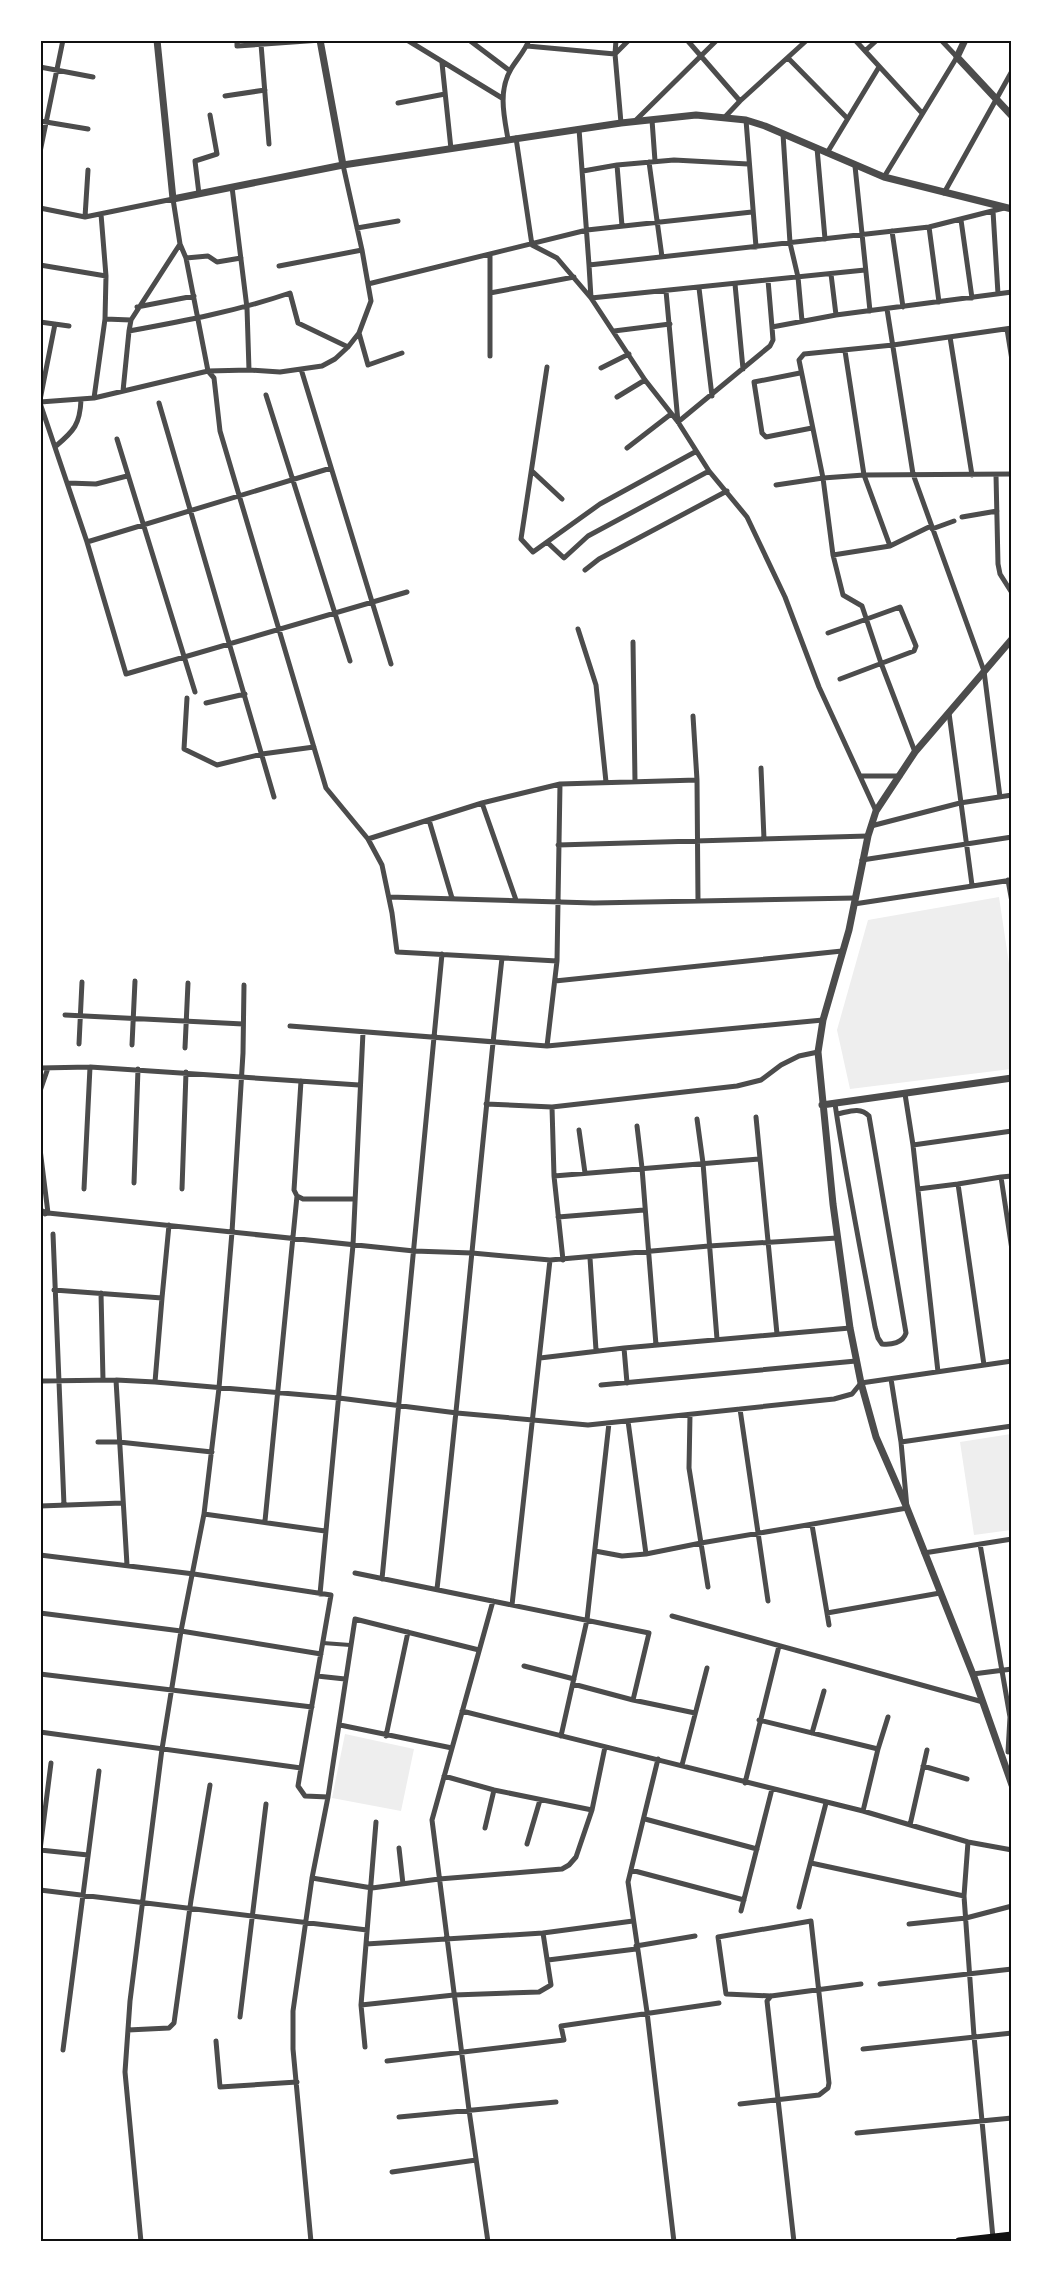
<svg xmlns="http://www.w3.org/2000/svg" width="1052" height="2282" viewBox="0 0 1052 2282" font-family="Cabin,sans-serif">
<rect width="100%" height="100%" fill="#fff"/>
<path fill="#eee" d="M 999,897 L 1011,977 L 1011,1069 L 850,1089 L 837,1030 L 868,920 Z
M 1011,1434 L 1011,1530 L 974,1535 L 960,1442 Z
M 345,1734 L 414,1749 L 401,1811 L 332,1798 Z"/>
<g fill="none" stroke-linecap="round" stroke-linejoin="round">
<path stroke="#4c4c4c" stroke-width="4" d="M 323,1643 L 350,1645"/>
<path stroke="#4c4c4c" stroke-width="5" d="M 237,40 L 237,46 L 321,40
M 407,40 L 502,98
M 469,40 L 510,71
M 616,40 L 615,54 L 621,123
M 687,40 L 740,101 L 724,118
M 855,40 L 922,113
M 261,44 L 269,144
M 527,46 L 615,54 L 629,40
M 865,51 L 877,40
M 788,58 L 847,118
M 442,63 L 451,149
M 40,67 L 93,77
M 225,96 L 265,90
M 740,101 L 807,40
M 398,103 L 445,94
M 652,120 L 655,161
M 746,120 L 756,247
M 40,121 L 88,129
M 635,121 L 717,40
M 579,129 L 589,265 L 929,227 L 1004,208
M 783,134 L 790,243 L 798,277 L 802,321
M 516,138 L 532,245 L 557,258 L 591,298 L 865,270
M 508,139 C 504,116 498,91 511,69 C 517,59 525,51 529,40
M 817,148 L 825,239
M 40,152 L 63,40
M 827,153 L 879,67
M 649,162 L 662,257
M 617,165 L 622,226
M 855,166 L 870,311
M 583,171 L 617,165 L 674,160 L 748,164
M 884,177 L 957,57 L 941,40
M 232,187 L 247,308 L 249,370
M 944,193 L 1012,71
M 199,194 L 195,161 L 217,154 L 210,115
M 40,208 L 85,217 L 173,199 L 180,244 L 186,258 L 208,371 L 214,378 L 220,431 L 326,788 L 368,839 L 382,865 L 392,913 L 397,952 L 557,961
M 993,211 L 998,294
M 85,217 L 88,170
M 961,220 L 972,298
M 929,227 L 939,302
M 357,228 L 398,221
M 892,231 L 903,307
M 186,258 L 208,256 L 217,262 L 241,258
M 40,265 L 106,276
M 589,265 L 591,298 L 645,380 L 678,422 L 709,471 L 747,517 L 785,597 L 819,687 L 876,811
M 279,266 L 362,250
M 831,274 L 836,315
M 768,280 L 772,327
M 368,284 L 587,230 L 752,212
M 735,284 L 743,369
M 699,288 L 712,396
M 666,291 L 678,422 L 770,346 L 773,340 L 772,327 L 836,315 L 1012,292
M 490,293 L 574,277
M 137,307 L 194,296
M 887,309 L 913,474 L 984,671 L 1000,797
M 105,319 L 131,320 L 129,331 C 184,321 237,311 290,293 L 298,323 L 348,347
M 131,320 L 180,244
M 40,322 L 69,326
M 1007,329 L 1012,360
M 614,331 L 670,324
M 359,333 L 368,365 L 402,353
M 950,337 L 972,475
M 845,351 L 864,475 L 890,546
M 490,356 L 490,255
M 547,367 L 521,539 L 533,552 L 600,504 L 695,452
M 601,368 L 629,354
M 301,369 L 322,366 L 335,359 L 348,347 L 359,333 L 371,301 L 362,250 L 343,165
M 800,373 L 754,382 L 762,433 L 766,437 L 812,428
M 123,391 L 129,331
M 266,395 L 350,661
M 617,397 L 645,380
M 94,398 L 105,319 L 106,276 L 101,214
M 40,400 L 55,324
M 40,402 L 94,398 L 208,371 L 249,370 L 280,372 L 301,369 L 391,664
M 40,403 L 87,542 L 126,674 L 407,592
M 159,403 L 274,797
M 117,439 L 195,692
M 56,446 C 74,431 80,424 81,400
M 627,448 L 671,414
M 532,471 L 562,499
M 996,475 L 998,564 L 1000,574 L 1012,593
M 68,483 L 96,484 L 127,476
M 776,485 L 823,478 L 864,475 L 1012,474
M 962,517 L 997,511
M 932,529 L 954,521
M 87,542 L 331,468
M 548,543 L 564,558 L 588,536 L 709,471
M 833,555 L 890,546 L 931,526
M 585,570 L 599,559 L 727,491
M 578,629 L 596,685 L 606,782
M 828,633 L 900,607 L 916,646 L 914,651 L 840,679
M 633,642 L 635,782
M 187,698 L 184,749 L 217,765 L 262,754 L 314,747
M 206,703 L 245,694
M 949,713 L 972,885
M 693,716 L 697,780 L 698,901
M 915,752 L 881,663 L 862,606 L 843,595 L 833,555 L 823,478 L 799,360 L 804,354 L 893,345 L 1012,328
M 761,768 L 764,839
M 860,776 L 900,776
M 482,803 L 516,900
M 429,820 L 452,898
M 871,826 L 960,803 L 1012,795
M 368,839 L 482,803 L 560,784 L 697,780
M 558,845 L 868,836
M 862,860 L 1012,837
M 1008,880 L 1012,902
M 389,897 L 594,903 L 855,898
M 854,904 L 1012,880
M 555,981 L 842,951
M 65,1015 L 243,1024
M 290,1026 L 547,1046 L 823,1020
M 79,1044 L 82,982
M 132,1045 L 135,981
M 547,1046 L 557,961 L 560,784
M 185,1048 L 188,983
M 40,1068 L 90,1067
M 301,1081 L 294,1190 L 297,1196 L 303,1199 L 355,1199
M 40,1091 L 48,1068
M 905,1094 L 913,1145 L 938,1372
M 486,1104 L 552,1107 L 737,1086 L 761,1080 L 781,1065 L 799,1056 L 818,1052
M 835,1104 C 846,1178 861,1252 875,1327 L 878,1338 L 882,1344 C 891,1345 903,1343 906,1333 L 869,1116 C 860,1106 848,1112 837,1114
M 552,1107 L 554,1176 L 563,1260
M 756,1117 L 777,1334
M 697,1119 L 703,1163 L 717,1339
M 637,1126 L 642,1168 L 656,1345
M 579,1130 L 585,1173
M 913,1145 L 1012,1131
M 40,1149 L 48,1213 L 45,1214
M 554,1176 L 759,1159
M 1012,1176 L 1001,1177 L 1012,1250
M 134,1183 L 138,1069
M 958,1184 L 1001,1177
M 84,1189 L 90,1067 L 359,1085
M 182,1189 L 186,1072
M 918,1189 L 958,1184 L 984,1365
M 40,1210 L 48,1213 L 414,1251 L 472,1253 L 550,1260 L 709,1246 L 837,1238
M 558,1217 L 644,1210
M 53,1234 L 64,1505
M 590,1258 L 596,1350
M 54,1290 L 162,1298 L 155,1382
M 101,1293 L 103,1380
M 162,1298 L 169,1225
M 624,1348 L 627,1383
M 540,1358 L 624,1348 L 850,1328
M 116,1380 L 127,1565
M 40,1381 L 116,1380 L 155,1382 L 339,1398 L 457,1413 L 588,1425 L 834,1399 L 852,1394 L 861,1383 L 1012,1361
M 601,1385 L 856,1361
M 740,1409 L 768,1601
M 690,1415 L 689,1468 L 708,1587
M 628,1421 L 646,1554
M 98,1442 L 119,1442 L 212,1452
M 901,1442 L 1012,1426
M 40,1506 L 122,1503
M 204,1514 L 325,1531
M 265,1521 L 297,1196
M 812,1525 L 827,1613 L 940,1593
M 980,1544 L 1010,1717 L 1008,1752
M 595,1551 L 622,1556 L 646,1554 L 701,1543 L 907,1508 L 901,1442 L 891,1379
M 924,1553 L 1012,1539
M 40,1555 L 194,1574 L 331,1595 L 301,1768 L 40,1732
M 355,1573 L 649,1633 L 633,1700
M 382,1579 L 442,954
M 437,1589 C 461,1379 479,1168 502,958
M 320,1594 L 353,1245 L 363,1032
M 512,1605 L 550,1260
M 40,1613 L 181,1631 L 321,1654
M 827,1613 L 829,1625
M 672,1616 L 983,1702
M 524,1666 L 574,1679
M 40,1674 L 312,1707
M 973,1674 L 1012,1669
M 317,1676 L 345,1679
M 573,1684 L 633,1700 L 695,1713
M 462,1711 L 863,1811 L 968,1842 L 1012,1850
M 759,1720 L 878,1749
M 340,1725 L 452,1748
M 812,1733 L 824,1691
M 386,1736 L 408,1632
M 561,1736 L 587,1620 L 609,1423
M 658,1759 L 628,1882 L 647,2012 L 674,2242
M 682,1765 L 707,1668
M 923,1766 L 967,1779
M 301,1768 L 298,1786 L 305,1796 L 328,1797
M 444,1776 L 494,1790 L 592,1810
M 745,1783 L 779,1646
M 863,1811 L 878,1749 L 888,1717
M 645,1819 L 757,1849
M 910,1825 L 927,1750
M 485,1828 L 494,1790
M 968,1842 L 964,1896 L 974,2036 L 993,2238
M 527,1844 L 540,1800
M 399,1848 L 403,1884
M 40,1850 L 51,1763
M 40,1850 L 88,1855
M 811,1863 L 964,1896
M 631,1870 L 744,1900
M 312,1878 L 372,1888 L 439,1879 L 562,1869 L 569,1865 L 576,1857 L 592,1810 L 605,1747
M 40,1890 L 367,1930
M 799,1907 L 826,1803
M 741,1911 L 772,1789
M 909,1924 L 966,1918 L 1012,1906
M 366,1944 L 543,1933 L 633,1921
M 636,1946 L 695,1936
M 548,1960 L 636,1949
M 880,1984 L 1012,1969
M 771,1996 L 767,2001 L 794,2242
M 361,2005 L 454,1995 L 539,1992 L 551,1985 L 543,1933
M 240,2017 L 266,1804
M 128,2030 L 169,2028 L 174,2023 L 191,1900 L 210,1785
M 216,2041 L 220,2087 L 297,2082
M 365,2047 L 361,2005 L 376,1822
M 863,2049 L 1012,2033
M 63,2050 L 99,1771
M 387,2061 L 564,2040 L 561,2026 L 719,2003
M 740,2104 L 819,2095 L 828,2088 L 829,2083 L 811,1921 L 718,1937 L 726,1994 L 771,1996 L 861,1984
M 399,2117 L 556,2102
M 857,2133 L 1012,2118
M 392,2172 L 476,2160
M 141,2242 L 125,2072 L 130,2001 L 162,1749 L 181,1631 L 204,1514 L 219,1388 L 232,1232 L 243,1053 L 244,985
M 311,2242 L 293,2049 L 293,2011 L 312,1878 L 328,1797 L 355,1619 L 479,1650
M 488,2242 L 469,2110 L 432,1820 L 493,1601"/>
<path stroke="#4c4c4c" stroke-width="7" d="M 157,40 L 173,199 L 343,165 L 621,123 L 696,115 L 746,120 L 765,126 L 884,177 L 1012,209
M 320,40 L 343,165
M 965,40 L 957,57 L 1012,116
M 1012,639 L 915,752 L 876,811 L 868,836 L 849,930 L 823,1020 L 818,1052 L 833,1204 L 850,1328 L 861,1383 L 876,1437 L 907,1508 L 974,1677 L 1012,1785
M 822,1105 L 1012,1078"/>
<path stroke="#111" stroke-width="9" d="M 959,2242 L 1012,2236"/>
</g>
<rect width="1052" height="2282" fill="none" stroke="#ffffff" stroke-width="84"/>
<rect x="42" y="42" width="968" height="2198" fill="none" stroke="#111" stroke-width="2"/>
</svg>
